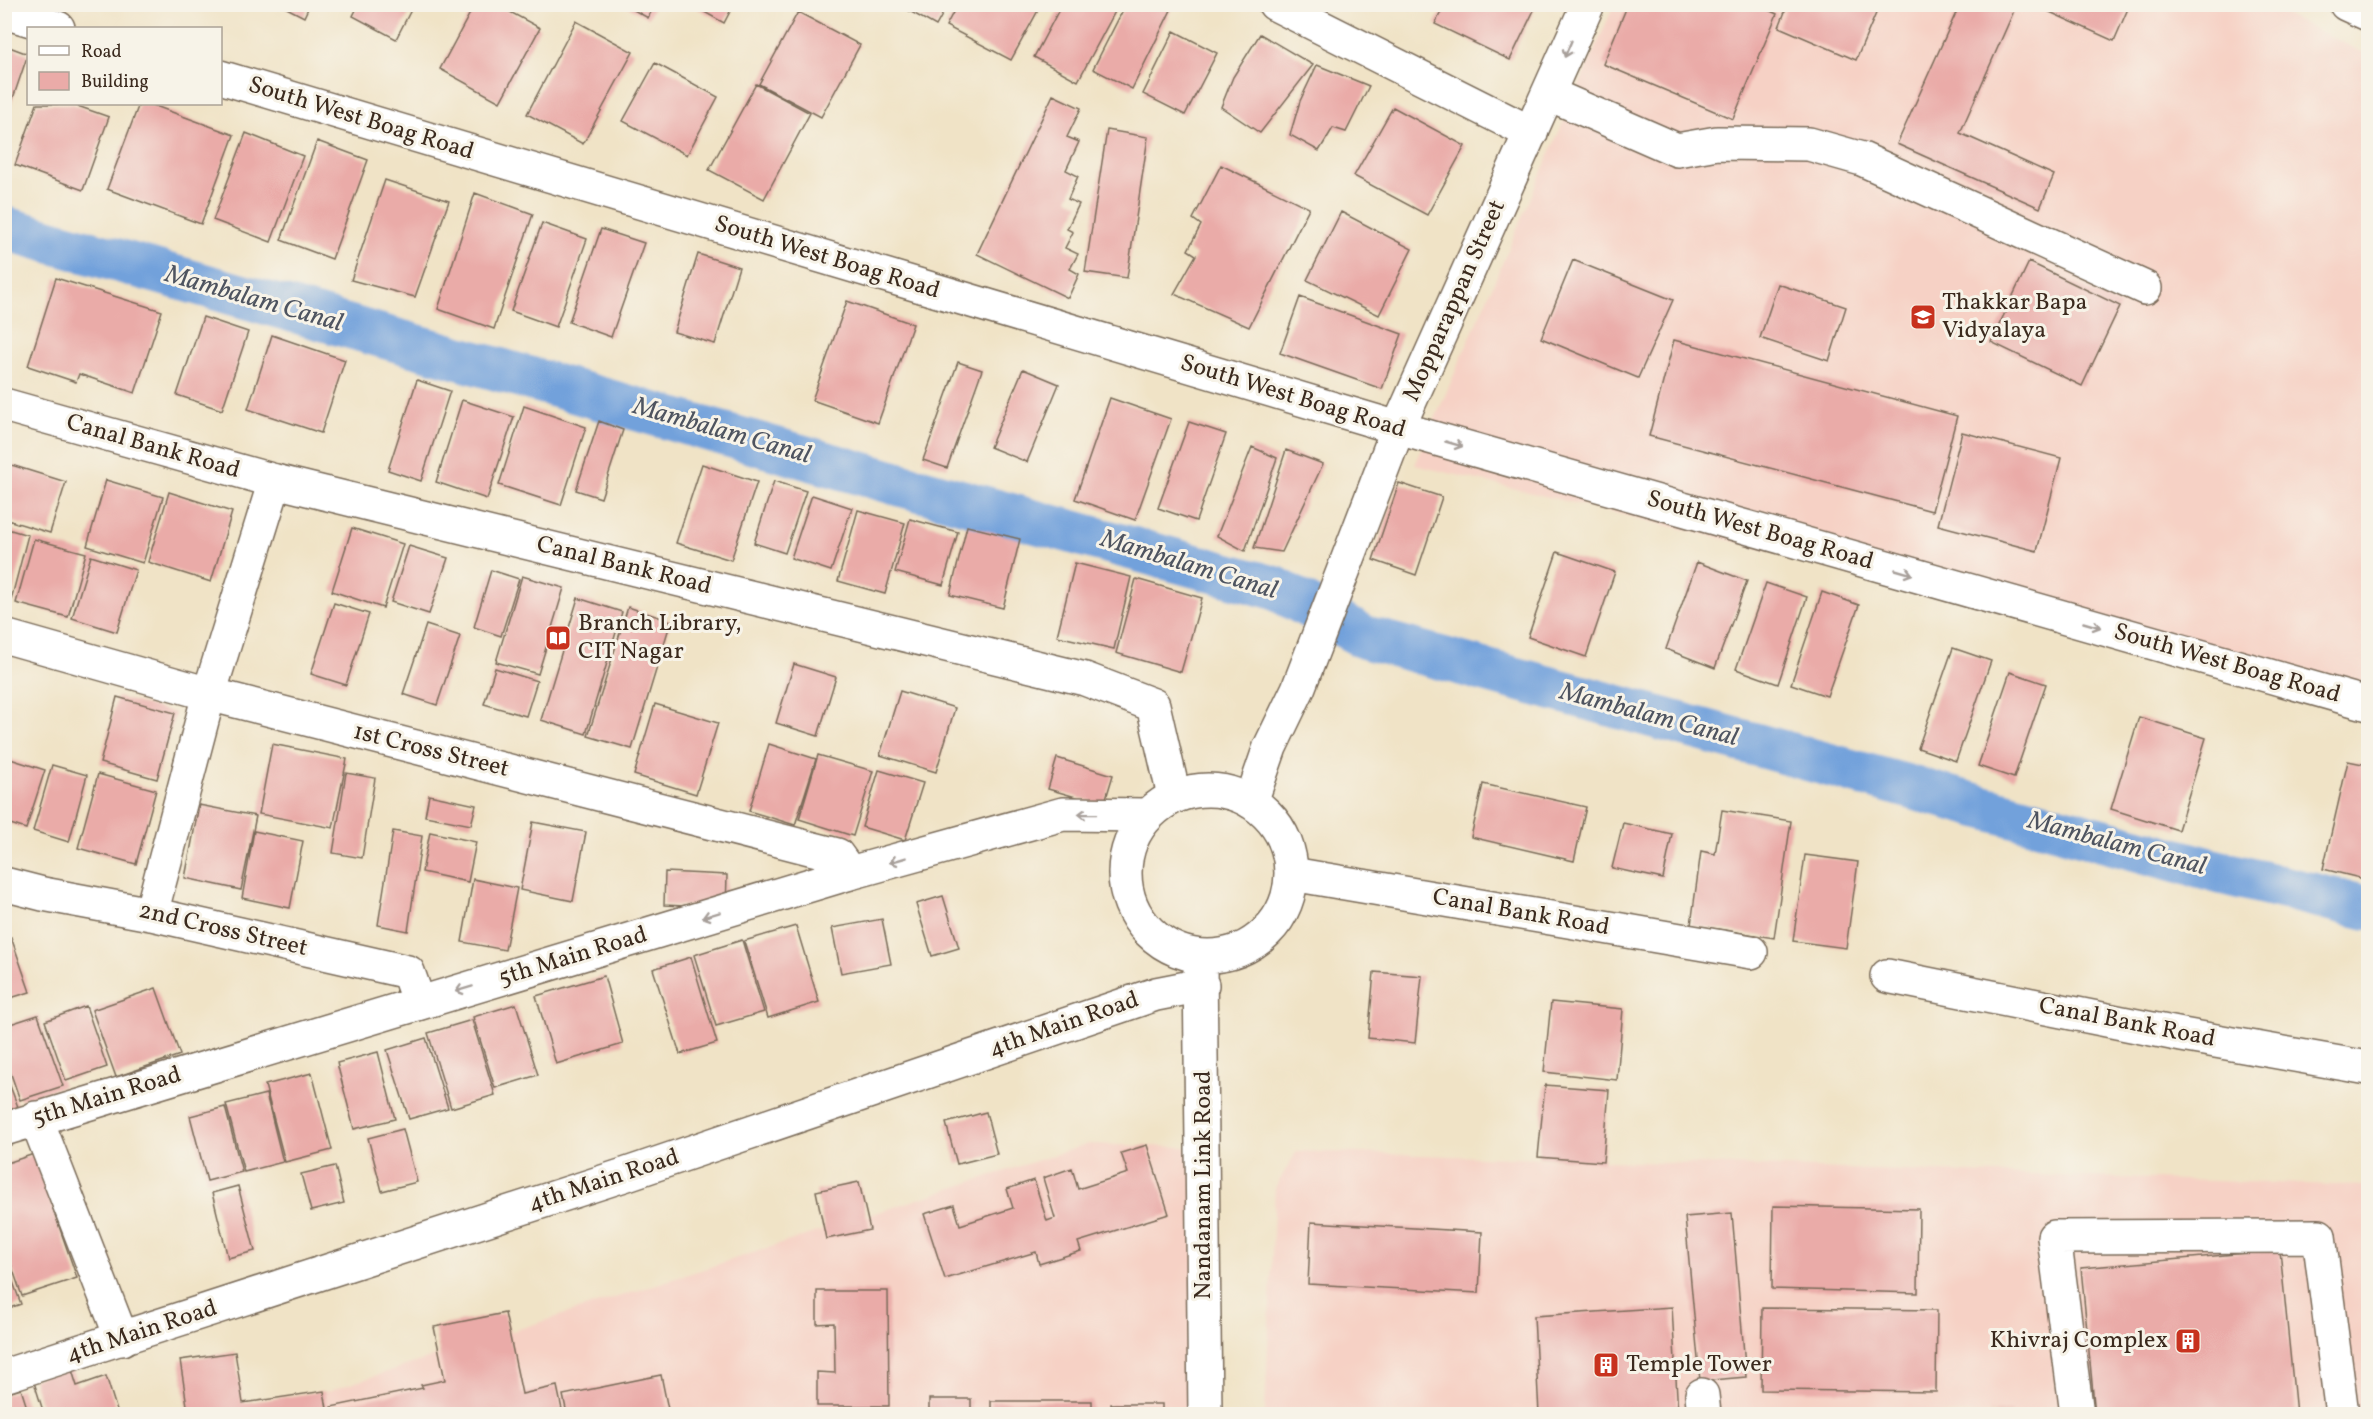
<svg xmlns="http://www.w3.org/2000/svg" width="2373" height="1419" viewBox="0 0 2373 1419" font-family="Vollkorn,serif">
<rect width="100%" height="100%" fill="#f7f3e8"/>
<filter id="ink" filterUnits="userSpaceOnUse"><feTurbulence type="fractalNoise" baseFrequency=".0167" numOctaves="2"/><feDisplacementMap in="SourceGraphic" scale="12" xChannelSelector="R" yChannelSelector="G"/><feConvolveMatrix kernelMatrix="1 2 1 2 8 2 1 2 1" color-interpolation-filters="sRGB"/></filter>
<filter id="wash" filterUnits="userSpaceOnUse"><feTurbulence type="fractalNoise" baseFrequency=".008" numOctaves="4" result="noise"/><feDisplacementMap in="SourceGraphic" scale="24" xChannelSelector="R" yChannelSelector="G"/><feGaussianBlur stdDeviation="1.35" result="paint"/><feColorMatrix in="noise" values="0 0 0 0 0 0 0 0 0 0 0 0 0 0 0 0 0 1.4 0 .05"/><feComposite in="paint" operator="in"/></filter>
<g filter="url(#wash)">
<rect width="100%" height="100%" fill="#f0e3c6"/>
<path fill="#f6d1c5" d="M 1614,5 L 2266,5 L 2368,55 L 2368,693 L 1415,465 Z
M 1088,1144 L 1211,1148 L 1220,1203 L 1207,1414 L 258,1414 Z
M 1297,1151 L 2368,1186 L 2368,1414 L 1265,1414 L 1275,1188 Z"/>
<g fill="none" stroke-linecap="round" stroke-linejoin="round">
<path stroke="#72a1db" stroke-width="44" d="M 4,228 L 895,483 L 1275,588 L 1364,637 L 2219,872 L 2368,908"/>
</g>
<g id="blocks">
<path fill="#eaaba8" d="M 279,4 L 310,4 L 304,17 Z
M 359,4 L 414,4 L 396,39 L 353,16 Z
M 475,4 L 495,4 L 540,28 L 500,102 L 440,69 Z
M 623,4 L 655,4 L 648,18 Z
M 690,4 L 734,4 L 724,23 Z
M 897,4 L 948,4 L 936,26 Z
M 1062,4 L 1119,4 L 1078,81 L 1034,57 Z
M 1126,4 L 1174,4 L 1132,89 L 1093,69 Z
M 1445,4 L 1537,4 L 1510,60 L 1435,24 Z
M 1628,4 L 1755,4 L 1777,14 L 1733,119 L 1603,64 Z
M 1788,4 L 1880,4 L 1856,60 L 1779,27 Z
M 1960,4 L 2017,4 L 1960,133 L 2054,175 L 2040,208 L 1897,144 Z
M 2032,4 L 2130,4 L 2114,41 Z
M 957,5 L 1041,5 L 1011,60 L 946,26 Z
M 798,12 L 860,45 L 821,117 L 759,84 Z
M 576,21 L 633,52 L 583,144 L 527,114 Z
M 1174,31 L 1217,53 L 1185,115 L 1143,94 Z
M 1260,34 L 1313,65 L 1260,133 L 1221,107 L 1233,77 Z
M 4,45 L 28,54 L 5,122 L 4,122 Z
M 655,63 L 718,97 L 687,155 L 623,121 Z
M 1317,65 L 1369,86 L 1346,132 L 1333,128 L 1319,151 L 1290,135 L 1300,101 Z
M 756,84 L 810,113 L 764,199 L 709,170 Z
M 1053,95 L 1081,108 L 1067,137 L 1079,142 L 1066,170 L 1078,176 L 1068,199 L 1079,204 L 1067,229 L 1073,232 L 1065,248 L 1078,254 L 1070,269 L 1079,274 L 1068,298 L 977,254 Z
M 37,104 L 72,104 L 109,117 L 83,190 L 15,165 Z
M 139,104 L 150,104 L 234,135 L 201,224 L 107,189 Z
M 1393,107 L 1465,146 L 1427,215 L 1354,176 Z
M 1107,130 L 1148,137 L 1127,278 L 1085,272 Z
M 246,133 L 303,156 L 271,242 L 213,220 Z
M 317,141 L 368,160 L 332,259 L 281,240 Z
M 1221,165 L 1309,208 L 1249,327 L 1174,294 L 1196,255 L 1188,250 L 1201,225 L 1193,219 Z
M 385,180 L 449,201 L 415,297 L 351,280 Z
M 475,193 L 533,214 L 494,329 L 438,309 Z
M 1341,212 L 1412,249 L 1379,315 L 1307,280 Z
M 542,223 L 587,239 L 556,327 L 511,311 Z
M 601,229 L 644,243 L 611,337 L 569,322 Z
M 698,254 L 739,267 L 715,344 L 674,332 Z
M 1573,260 L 1673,300 L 1638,378 L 1541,338 Z
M 2029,262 L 2120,306 L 2082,386 L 1991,342 Z
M 56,278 L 162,311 L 135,393 L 79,374 L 76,382 L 28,366 Z
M 1778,284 L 1846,307 L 1829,361 L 1760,338 Z
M 1300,297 L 1402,334 L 1382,389 L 1280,353 Z
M 847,301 L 913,324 L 878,423 L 812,400 Z
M 203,317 L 248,332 L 222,410 L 177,395 Z
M 272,335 L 345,360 L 321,433 L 248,409 Z
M 1674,340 L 1957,416 L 1932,511 L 1649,436 Z
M 958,362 L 982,370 L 947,468 L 923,460 Z
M 1023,369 L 1059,384 L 1027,462 L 990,447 Z
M 417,380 L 450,391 L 421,481 L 388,470 Z
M 1110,398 L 1171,419 L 1135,520 L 1075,499 Z
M 462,400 L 514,417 L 487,499 L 436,482 Z
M 524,406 L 586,427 L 561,505 L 499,485 Z
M 599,421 L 623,430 L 601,498 L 576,490 Z
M 1189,422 L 1226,434 L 1196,521 L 1158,508 Z
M 1962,432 L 2061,458 L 2037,551 L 1938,525 Z
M 1252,447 L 1277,458 L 1245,551 L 1217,536 Z
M 1286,450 L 1323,464 L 1282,552 L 1254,548 Z
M 5,463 L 66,482 L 50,533 L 4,519 Z
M 702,464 L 757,482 L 731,560 L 676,543 Z
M 106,480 L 163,497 L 143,563 L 87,546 Z
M 774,481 L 806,491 L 785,553 L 754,543 Z
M 1399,483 L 1442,497 L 1416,575 L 1373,560 Z
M 169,492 L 232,512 L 211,582 L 148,562 Z
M 812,495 L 852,508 L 831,571 L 791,558 Z
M 858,510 L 905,523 L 885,594 L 838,581 Z
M 910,519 L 958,532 L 943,585 L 895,572 Z
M 967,526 L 1020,539 L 1003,608 L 950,595 Z
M 4,528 L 28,535 L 11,600 L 4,598 Z
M 352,528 L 403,544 L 383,608 L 332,591 Z
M 34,539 L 86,553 L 68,617 L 16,603 Z
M 409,546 L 448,558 L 429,614 L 391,602 Z
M 1557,552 L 1615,572 L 1586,657 L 1528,637 Z
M 91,556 L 136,570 L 117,632 L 72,618 Z
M 1697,562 L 1747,581 L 1715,668 L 1666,649 Z
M 1075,563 L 1131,577 L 1114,649 L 1057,636 Z
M 491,570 L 519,579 L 501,636 L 474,627 Z
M 522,576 L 564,588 L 538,674 L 496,662 Z
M 1136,579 L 1202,598 L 1181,672 L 1116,653 Z
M 1766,583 L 1807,597 L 1778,684 L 1736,669 Z
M 1822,592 L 1859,605 L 1827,696 L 1791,684 Z
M 578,598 L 622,612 L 586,734 L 541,720 Z
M 334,603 L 369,614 L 346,685 L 311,674 Z
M 628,607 L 671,621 L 632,749 L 588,736 Z
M 426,625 L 460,636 L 437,705 L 403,694 Z
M 1953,648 L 1991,661 L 1956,761 L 1918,748 Z
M 794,664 L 836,677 L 818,736 L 776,723 Z
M 495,668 L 537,681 L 526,716 L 484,704 Z
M 2010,672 L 2046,684 L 2014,778 L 1978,766 Z
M 900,691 L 955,708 L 936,772 L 880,755 Z
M 117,697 L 175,713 L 157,779 L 100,763 Z
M 655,704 L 718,723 L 696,794 L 634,775 Z
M 2139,717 L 2206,738 L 2178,830 L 2111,809 Z
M 272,744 L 347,759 L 333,828 L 259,814 Z
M 769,744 L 816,759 L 795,825 L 749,811 Z
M 818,755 L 873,771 L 853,836 L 799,819 Z
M 4,757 L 45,770 L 26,829 L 4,822 Z
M 1057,758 L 1113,775 L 1104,805 L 1048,789 Z
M 2348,761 L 2368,765 L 2368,880 L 2323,869 Z
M 52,765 L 87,775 L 69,842 L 33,831 Z
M 879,770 L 923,783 L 905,840 L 862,827 Z
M 346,773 L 375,778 L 362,858 L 333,853 Z
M 98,774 L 156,790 L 136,864 L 78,848 Z
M 1483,784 L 1586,807 L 1574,861 L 1471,837 Z
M 429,795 L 476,805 L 471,825 L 425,816 Z
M 199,805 L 256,816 L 241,890 L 185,878 Z
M 1722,810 L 1791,821 L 1774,938 L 1691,925 L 1701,851 L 1715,854 Z
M 533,822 L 586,832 L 573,901 L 520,890 Z
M 1623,823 L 1672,834 L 1663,879 L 1612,868 Z
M 254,831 L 303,841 L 290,908 L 242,898 Z
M 393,831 L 422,836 L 408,931 L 378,925 Z
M 430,832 L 476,842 L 468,882 L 422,872 Z
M 1805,855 L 1858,862 L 1846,948 L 1793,941 Z
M 665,872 L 727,875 L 726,908 L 664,905 Z
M 473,879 L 517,888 L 505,950 L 462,942 Z
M 943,896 L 959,948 L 932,956 L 916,904 Z
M 882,919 L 891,964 L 841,973 L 832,928 Z
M 796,926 L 819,1002 L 768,1018 L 744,941 Z
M 11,937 L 30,992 L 4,1000 L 4,939 Z
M 742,940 L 764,1012 L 716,1026 L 694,955 Z
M 691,957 L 717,1043 L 680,1054 L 653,969 Z
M 1374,972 L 1422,976 L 1415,1043 L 1368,1038 Z
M 604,976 L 623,1044 L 556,1064 L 536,996 Z
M 156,988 L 180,1055 L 116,1077 L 92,1010 Z
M 1551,1002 L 1623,1009 L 1617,1080 L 1544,1072 Z
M 516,1004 L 538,1075 L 495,1088 L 473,1017 Z
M 86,1006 L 107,1067 L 66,1081 L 45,1021 Z
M 38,1015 L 63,1086 L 20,1100 L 4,1054 L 4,1026 Z
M 472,1020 L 495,1095 L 451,1108 L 428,1033 Z
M 426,1038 L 448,1108 L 409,1119 L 387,1050 Z
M 378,1052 L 395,1119 L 354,1129 L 337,1063 Z
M 4,1070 L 18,1107 L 4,1111 Z
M 312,1073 L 332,1150 L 285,1162 L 265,1085 Z
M 1545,1085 L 1609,1090 L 1603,1162 L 1538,1157 Z
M 266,1094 L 283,1162 L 244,1172 L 226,1104 Z
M 225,1107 L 242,1172 L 207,1181 L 190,1116 Z
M 986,1112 L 997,1154 L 957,1164 L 946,1123 Z
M 403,1129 L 417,1182 L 382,1191 L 368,1138 Z
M 1147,1145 L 1169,1214 L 1078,1242 L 1081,1251 L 1039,1264 L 1036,1252 L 945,1279 L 924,1214 L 954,1205 L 960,1225 L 1013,1208 L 1007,1189 L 1034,1180 L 1047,1221 L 1055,1218 L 1043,1178 L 1072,1168 L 1078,1189 L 1128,1173 L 1121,1153 Z
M 34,1154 L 77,1278 L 22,1296 L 4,1244 L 4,1164 Z
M 335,1166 L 344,1203 L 311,1211 L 301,1174 Z
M 859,1182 L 870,1230 L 826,1239 L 816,1191 Z
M 238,1186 L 255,1251 L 228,1258 L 212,1193 Z
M 1773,1206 L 1919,1209 L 1918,1293 L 1772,1289 Z
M 1732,1213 L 1746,1377 L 1700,1381 L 1685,1217 Z
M 1311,1222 L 1482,1232 L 1479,1293 L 1308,1284 Z
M 2280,1250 L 2296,1414 L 2095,1414 L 2081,1268 Z
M 4,1257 L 21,1304 L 4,1310 Z
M 817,1291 L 888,1291 L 889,1406 L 817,1406 L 817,1372 L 835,1373 L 834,1323 L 817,1324 Z
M 1672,1307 L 1678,1414 L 1539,1414 L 1534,1316 Z
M 1762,1308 L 1937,1310 L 1936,1392 L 1761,1390 Z
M 505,1313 L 522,1394 L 557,1386 L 563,1414 L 333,1414 L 331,1407 L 423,1388 L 421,1385 L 445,1380 L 434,1327 Z
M 235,1352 L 243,1403 L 324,1391 L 328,1414 L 184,1414 L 184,1412 L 188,1412 L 180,1360 Z
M 71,1367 L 77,1386 L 106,1376 L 118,1414 L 44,1414 L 33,1379 Z
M 661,1375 L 669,1414 L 567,1414 L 563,1395 Z
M 21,1389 L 29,1414 L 5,1414 L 5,1394 Z
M 929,1399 L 971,1399 L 971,1414 L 929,1414 Z
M 991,1401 L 1092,1401 L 1092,1414 L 991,1414 Z
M 1111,1404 L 1162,1404 L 1162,1414 L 1111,1414 Z
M 2011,1411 L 2012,1414 L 1987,1414 L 1987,1413 Z"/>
</g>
</g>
<g filter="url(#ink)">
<use href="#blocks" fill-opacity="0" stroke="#7a6b59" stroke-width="1.5"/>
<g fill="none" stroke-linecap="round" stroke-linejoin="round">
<g stroke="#7a6b59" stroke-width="36">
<path id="street" d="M 1275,4 L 1531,133
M 1549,94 L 1677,150 L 1717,143 L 1809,144 L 1862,159 L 2145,288
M 4,636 L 209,694 L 837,855 L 850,873
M 1292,874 L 1751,952
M 4,884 L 43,894 L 151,914 L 408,972 L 419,1003
M 151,914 L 209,694 L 275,481
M 1887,976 L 2182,1035 L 2368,1068
M 36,1118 L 122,1339
M 1702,1395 L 1704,1414
M 2077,1414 L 2054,1237 L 2319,1236 L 2342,1414"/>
</g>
<g stroke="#7a6b59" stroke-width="36">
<path id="secondary" d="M 2346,4 L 2368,14
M 4,12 L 58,28
M 220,77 L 1398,428 L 2368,704
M 4,405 L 275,481 L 1085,679 L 1153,705 L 1174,796
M1125 873a83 83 0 1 1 166 0a83 83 0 1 1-166 0Z
M 1251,802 L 1270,747 L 1298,689 L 1398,428 L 1588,4
M 1200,964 L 1205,1414
M 4,1129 L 850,873 L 1063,814 L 1145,815
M 4,1376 L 624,1175 L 1156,994 L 1202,985"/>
</g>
<use href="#street" stroke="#fff" stroke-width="33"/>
<use href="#secondary" stroke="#fff" stroke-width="33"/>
</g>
<defs><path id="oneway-shaft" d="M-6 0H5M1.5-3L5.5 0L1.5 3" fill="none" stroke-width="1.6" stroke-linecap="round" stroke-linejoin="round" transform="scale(1.5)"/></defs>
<g stroke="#a79f9a">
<use href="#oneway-shaft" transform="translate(1568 49) rotate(113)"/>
<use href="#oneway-shaft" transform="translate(1454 444) rotate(16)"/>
<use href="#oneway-shaft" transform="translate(1904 572) rotate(16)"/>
<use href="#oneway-shaft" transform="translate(2092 625) rotate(16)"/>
<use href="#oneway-shaft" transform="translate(1087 814) rotate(-179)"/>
<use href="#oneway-shaft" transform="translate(898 860) rotate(164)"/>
<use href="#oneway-shaft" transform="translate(711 915) rotate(163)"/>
<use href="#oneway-shaft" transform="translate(464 989) rotate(163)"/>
</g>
</g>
<defs>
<g id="school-square" transform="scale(1.35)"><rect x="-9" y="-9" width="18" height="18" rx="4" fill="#c8321e" stroke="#f7f3e8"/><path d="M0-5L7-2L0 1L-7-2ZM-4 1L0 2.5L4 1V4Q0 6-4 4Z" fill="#fff"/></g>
<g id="library-square" transform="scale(1.35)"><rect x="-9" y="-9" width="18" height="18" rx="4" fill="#c8321e" stroke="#f7f3e8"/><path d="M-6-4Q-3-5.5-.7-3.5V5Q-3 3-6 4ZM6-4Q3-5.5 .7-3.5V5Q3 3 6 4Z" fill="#fff"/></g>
<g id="building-square" transform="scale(1.35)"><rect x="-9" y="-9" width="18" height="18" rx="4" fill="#c8321e" stroke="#f7f3e8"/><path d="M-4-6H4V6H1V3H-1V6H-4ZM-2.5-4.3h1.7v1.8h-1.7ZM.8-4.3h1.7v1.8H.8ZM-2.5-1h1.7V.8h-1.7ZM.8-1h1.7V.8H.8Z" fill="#fff"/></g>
</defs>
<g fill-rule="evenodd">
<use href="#school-square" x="1923" y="317"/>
<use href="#library-square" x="558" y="638"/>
<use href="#building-square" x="2188" y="1341"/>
<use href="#building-square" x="1606" y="1365"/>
</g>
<g text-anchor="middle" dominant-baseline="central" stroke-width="6" stroke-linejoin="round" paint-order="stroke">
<g font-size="24" fill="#3b2a1e" stroke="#f7f3e8">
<text transform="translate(361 119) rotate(17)">South West Boag Road</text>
<text transform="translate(827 258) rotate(17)">South West Boag Road</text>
<text transform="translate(1455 301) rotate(-66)">Mopparappan Street</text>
<text transform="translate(1293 397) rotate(17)">South West Boag Road</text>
<text transform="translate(153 447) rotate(16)">Canal Bank Road</text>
<text transform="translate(1760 531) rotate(16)">South West Boag Road</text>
<text transform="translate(624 566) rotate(14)">Canal Bank Road</text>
<text transform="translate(2227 664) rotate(16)">South West Boag Road</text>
<text transform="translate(431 751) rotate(14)">1st Cross Street</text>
<text transform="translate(1521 913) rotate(10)">Canal Bank Road</text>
<text transform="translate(223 930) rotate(13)">2nd Cross Street</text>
<text transform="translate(573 957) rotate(-17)">5th Main Road</text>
<text transform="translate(2127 1023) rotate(11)">Canal Bank Road</text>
<text transform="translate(1064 1025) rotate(-19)">4th Main Road</text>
<text transform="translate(107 1097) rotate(-17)">5th Main Road</text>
<text transform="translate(604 1181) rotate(-18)">4th Main Road</text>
<text transform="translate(1204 1185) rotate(-90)">Nandanam Link Road</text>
<text transform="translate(142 1332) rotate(-18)">4th Main Road</text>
</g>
<g font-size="24" fill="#3b2a1e" stroke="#f7f3e8" text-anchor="start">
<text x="1942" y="303">Thakkar Bapa<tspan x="1942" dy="28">Vidyalaya</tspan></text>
<text x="578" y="624">Branch Library,<tspan x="578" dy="28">CIT Nagar</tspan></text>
<text x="2168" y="1341" text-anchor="end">Khivraj Complex</text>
<text x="1626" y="1365">Temple Tower</text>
</g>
<g font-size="26" font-style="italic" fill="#4e5460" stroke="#f7f3e8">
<text transform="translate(254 299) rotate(16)">Mambalam Canal</text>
<text transform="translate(722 431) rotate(16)">Mambalam Canal</text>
<text transform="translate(1189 565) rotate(17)">Mambalam Canal</text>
<text transform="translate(1649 715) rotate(15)">Mambalam Canal</text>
<text transform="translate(2117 844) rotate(15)">Mambalam Canal</text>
</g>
</g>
<rect width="2373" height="1419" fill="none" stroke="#f7f3e8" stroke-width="24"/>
<rect x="27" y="27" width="195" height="78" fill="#f7f3e8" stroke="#aca397" stroke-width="1.5"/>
<rect x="39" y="46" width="30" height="9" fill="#ffffff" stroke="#aca397" stroke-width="1.5"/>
<text x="81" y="57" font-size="18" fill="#3b2a1e">Road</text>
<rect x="39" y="72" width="30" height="18" fill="#eaaba8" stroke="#aca397" stroke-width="1.5"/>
<text x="81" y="87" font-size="18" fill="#3b2a1e">Building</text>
</svg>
